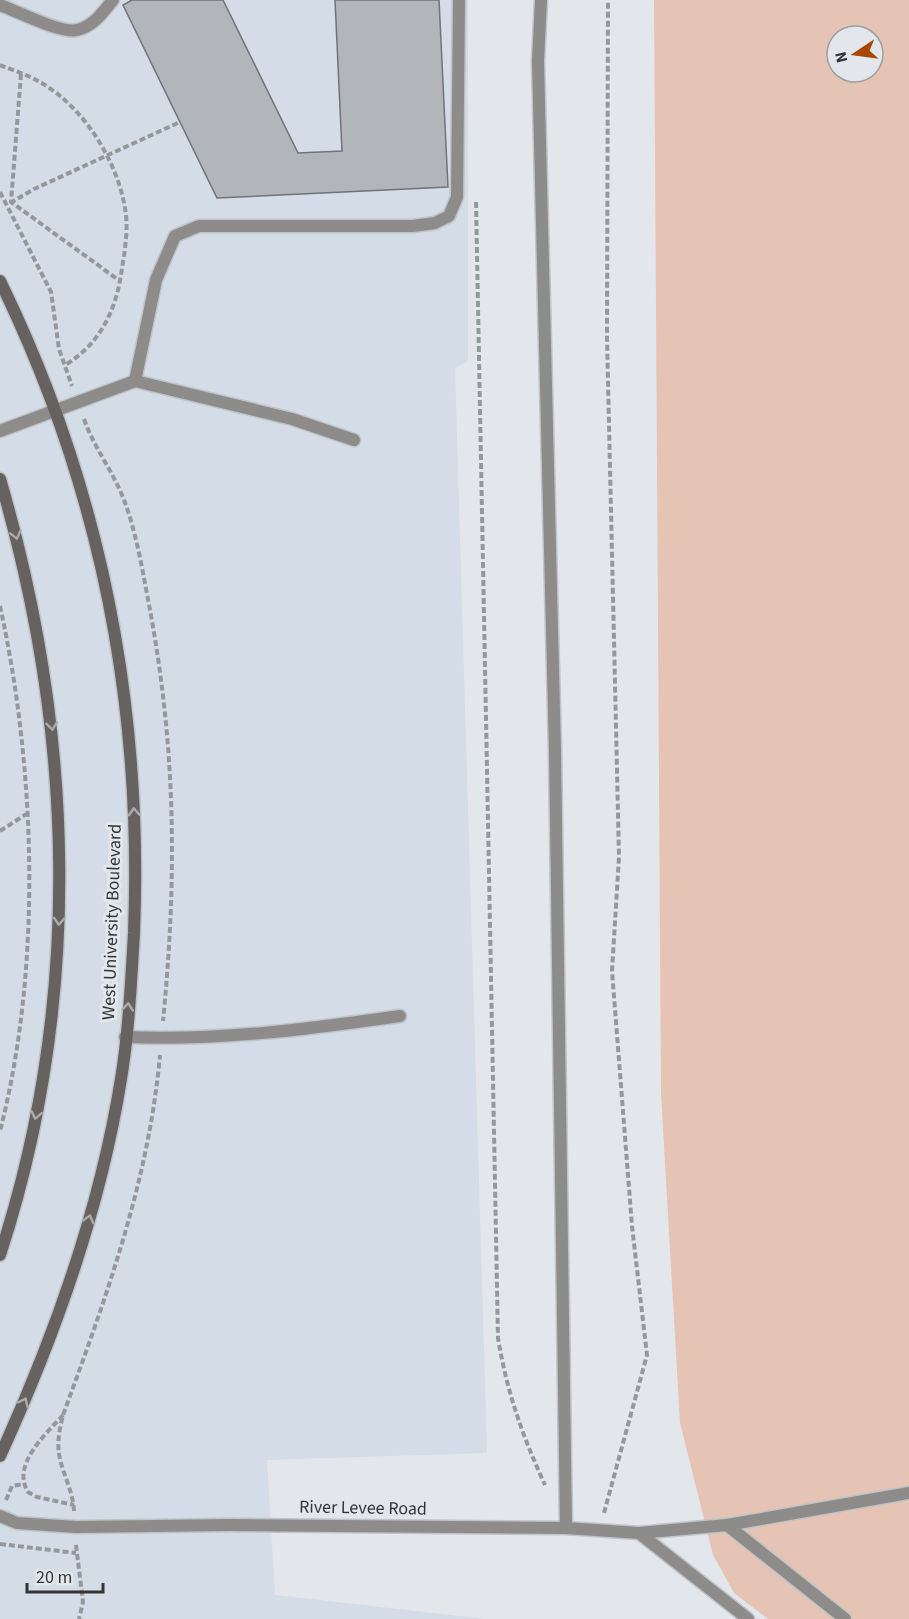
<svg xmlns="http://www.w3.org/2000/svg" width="909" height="1619" viewBox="0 0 909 1619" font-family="'Source Sans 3',sans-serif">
<rect width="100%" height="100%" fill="#e3e7eb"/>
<path fill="#d3dce7" d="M 0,0 L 468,0 L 468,361 L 455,368 L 487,1453 L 267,1460 L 275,1595 L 486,1619 L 0,1619 Z"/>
<path fill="#e5c4b5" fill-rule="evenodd" d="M 654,0 L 909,0 L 909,1619 L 768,1619 L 734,1593 L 713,1555 L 680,1423 L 661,1094 ZM 837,36 L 873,36 L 873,72 L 837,72 Z"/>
<path fill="#b2b6ba" stroke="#707377" stroke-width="1.5" d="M 132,0 L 223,0 L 298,153 L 342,151 L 335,0 L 439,0 L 448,187 L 217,198 L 123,5 Z"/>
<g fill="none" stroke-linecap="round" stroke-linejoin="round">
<g stroke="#c0c3c7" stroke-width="15">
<path id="lane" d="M 0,5 C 17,11 61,34 77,30 C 94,26 103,12 113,0
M 135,381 L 156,280 L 175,236 L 199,226 L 413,226 L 435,223 L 449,216 L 457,197 L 459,0
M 0,431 L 135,381 L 292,419 L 354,440
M 125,1037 C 218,1041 309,1029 400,1016
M 727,1525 L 845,1619"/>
</g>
<g stroke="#c0c3c7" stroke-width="15">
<path id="street" d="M 541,0 L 538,61 L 555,751 L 566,1528
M 0,1516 L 17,1523 L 76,1527 L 230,1525 L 566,1528 L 639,1533 L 727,1525 L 909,1493
M 639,1533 L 748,1619"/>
</g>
<g stroke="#c0c3c7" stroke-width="15">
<path id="secondary" d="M 0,281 C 100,486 143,706 134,933 C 131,981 129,1031 121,1079 C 100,1210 55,1336 0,1456
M 0,479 C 75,735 83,1000 0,1255"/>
</g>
<path stroke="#95989b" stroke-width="4" stroke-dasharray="6 3" stroke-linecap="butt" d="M 0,65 C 12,70 26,74 38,81 C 84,106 120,164 126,215 C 128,235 124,255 121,275 C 115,312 99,345 65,365
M 21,74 L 11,202 L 120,281
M 0,192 L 51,292 L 59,349 L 72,386
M 476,202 L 498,1338 C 507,1392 522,1435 545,1485
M 10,203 L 34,189 L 180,122
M 84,419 C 94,448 113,471 124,500 C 137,534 143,574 150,610 C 176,751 177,878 163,1021
M 0,606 C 36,770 42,968 0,1131
M 0,831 L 28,813
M 63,1415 C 46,1434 11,1465 28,1492 L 37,1497 L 74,1505
M 6,1500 L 12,1486 L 23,1484
M 74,1511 C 73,1490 62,1473 59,1454 C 57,1440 60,1428 63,1415 C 106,1298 149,1180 160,1055
M 604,1513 L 647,1355 L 632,1226 L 612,971 L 619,857 L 607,337 L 608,0
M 0,1544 L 76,1553
M 76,1545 L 83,1602 L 79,1619"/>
<use href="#lane" stroke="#8e8c8b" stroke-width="12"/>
<use href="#street" stroke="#8e8c8b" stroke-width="12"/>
<use href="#secondary" stroke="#656260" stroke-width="12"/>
</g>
<defs><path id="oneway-chevron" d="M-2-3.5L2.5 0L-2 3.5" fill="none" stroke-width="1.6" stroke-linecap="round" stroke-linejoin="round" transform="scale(1.5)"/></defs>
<g stroke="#aaabac">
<use href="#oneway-chevron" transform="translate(16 535) rotate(76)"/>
<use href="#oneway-chevron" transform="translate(52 726) rotate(83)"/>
<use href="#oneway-chevron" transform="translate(134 812) rotate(-93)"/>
<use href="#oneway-chevron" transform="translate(59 921) rotate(94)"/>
<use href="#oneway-chevron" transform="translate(128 1007) rotate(-84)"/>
<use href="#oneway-chevron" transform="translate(36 1115) rotate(101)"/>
<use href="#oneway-chevron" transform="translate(89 1219) rotate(-75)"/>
<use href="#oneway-chevron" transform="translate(24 1402) rotate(-65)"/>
</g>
<g text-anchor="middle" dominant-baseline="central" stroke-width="6" stroke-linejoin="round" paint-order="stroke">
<g font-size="18" fill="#333436" stroke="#e3e7eb">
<text transform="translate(112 922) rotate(-88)">West University Boulevard</text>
<text transform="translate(363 1508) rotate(1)">River Levee Road</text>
</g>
</g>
<g transform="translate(855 54) rotate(257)"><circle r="28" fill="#e3e7eb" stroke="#9d9fa3" stroke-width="1.5"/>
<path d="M0-4.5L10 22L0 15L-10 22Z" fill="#a84702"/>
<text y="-9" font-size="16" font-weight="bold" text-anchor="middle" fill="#333436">N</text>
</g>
<path d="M27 1583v9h76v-9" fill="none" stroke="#333436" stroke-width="3"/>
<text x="36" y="1583" font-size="18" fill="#333436" stroke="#e3e7eb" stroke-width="4.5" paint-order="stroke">20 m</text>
</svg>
